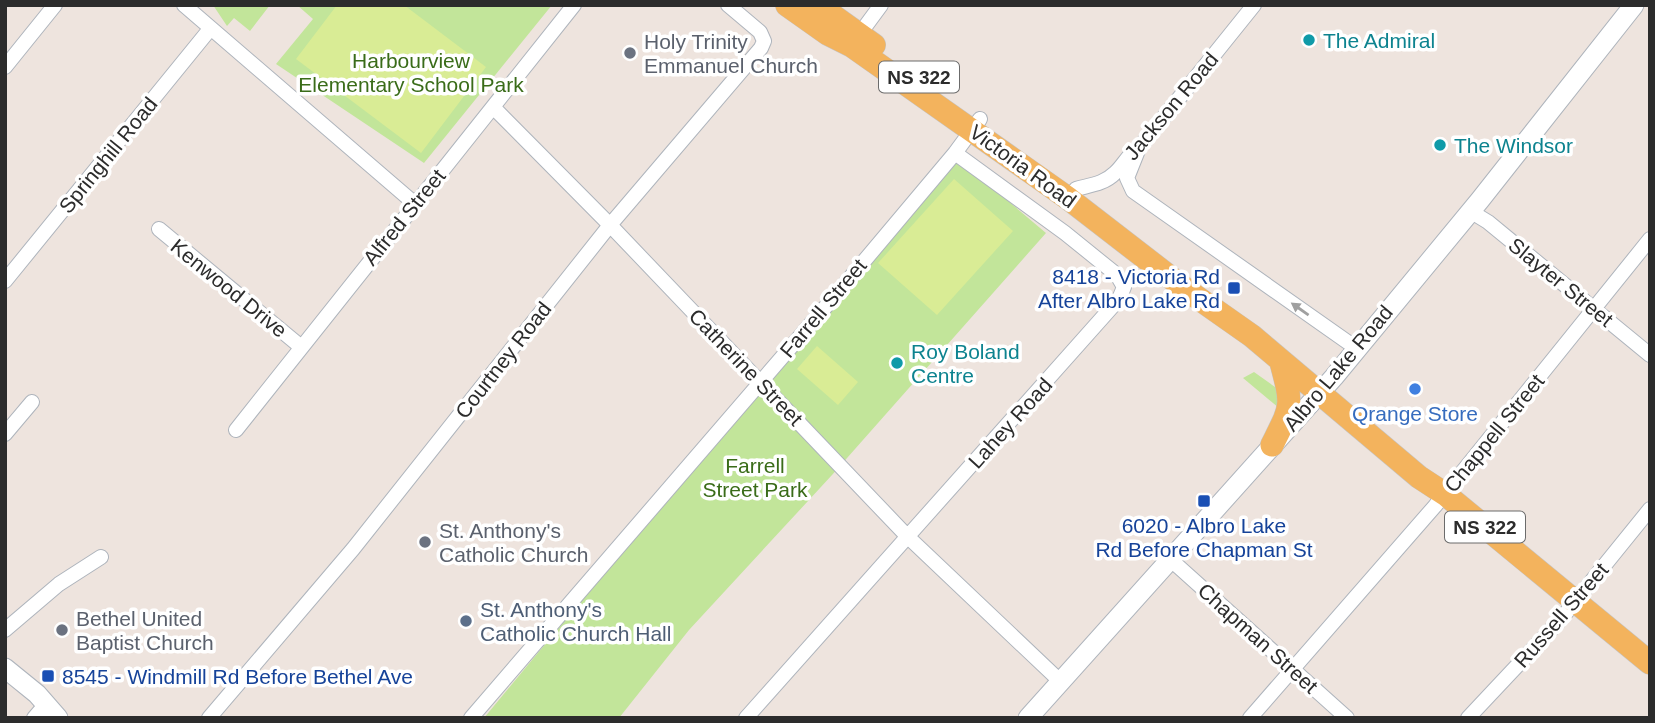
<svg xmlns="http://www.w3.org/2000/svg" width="1655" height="723" viewBox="0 0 1655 723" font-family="Arial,sans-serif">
<rect width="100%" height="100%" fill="#eee4de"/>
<path fill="#c2e59a" d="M 213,5 L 270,5 L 250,31 L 234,18 L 227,26 Z
M 297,5 L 552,5 L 424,163 L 276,64 L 313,19 Z
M 956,157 L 1046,233 L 832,475 L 689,630 L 619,718 L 484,718 L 754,392 Z
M 1254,372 L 1275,387 L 1281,402 L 1279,408 L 1243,378 Z"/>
<path fill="#d9ec95" d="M 337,5 L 404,5 L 486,67 L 421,153 L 296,59 Z
M 954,179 L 1013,231 L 937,315 L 878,263 Z
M 817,346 L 858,382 L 838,405 L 797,369 Z"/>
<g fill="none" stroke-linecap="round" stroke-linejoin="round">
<g stroke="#aeb4bc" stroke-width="16">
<path id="street" d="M 184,5 L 414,203
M 856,39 L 881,5
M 5,67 L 55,5
M 494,108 L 610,225 L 907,536 L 1061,682
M 1139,148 L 1127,178 L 1133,191 L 1356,348
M 1076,189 C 1090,185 1104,184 1115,173 C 1124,165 1128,154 1139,148 L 1254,5
M 1470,211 L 1488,222 L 1650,355
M 159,229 L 300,346
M 5,281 L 210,29
M 236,430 L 574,5
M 5,434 L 32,402
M 1170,559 L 1347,718
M 5,630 L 59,584 L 101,557
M 34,718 L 46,704
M 209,718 L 353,549 L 610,225 L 761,48 L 764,41 L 760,32 L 728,5
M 471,718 L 828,304 L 955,153 L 980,119
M 746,718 L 1119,299 L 1124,287 L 1117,275 L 1065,233 L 955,153
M 1250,718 L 1435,506 L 1650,239
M 1468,718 L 1561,619 L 1650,509"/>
</g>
<g stroke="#aeb4bc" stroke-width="21">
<path id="secondary" d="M 5,668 L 37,694 L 58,718
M 1028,718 L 1334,377 L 1480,200 L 1634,5"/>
</g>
<g stroke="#c4c4c4" stroke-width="24">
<path id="primary" d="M 787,5 L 828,34 L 852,46 L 1069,199 L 1188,291 L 1252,336 L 1419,477 L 1445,494 L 1650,663
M 818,5 L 874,45
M 1272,445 C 1292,405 1293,407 1281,362"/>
</g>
<use href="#street" stroke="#fff" stroke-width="14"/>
<use href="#secondary" stroke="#fff" stroke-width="19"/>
<use href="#primary" stroke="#f3b35d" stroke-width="23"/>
</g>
<defs><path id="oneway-solid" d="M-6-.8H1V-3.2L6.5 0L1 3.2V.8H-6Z" transform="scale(1.75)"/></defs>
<use fill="#a0a0a0" href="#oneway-solid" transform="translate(1300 309) rotate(-145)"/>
<g fill="#0f9aa8" stroke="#fff" stroke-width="2.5">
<circle cx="1309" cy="40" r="7"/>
<circle cx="1440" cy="145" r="7"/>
<circle cx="897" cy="363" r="7"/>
</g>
<g fill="#6b7280" stroke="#fff" stroke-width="2.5">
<circle cx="630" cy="53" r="7"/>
<circle cx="425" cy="542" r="7"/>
<circle cx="62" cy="630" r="7"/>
</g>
<g fill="#1a4fb4" stroke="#fff" stroke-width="2.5">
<rect x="1227" y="281" width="14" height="14" rx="3.5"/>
<rect x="1197" y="494" width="14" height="14" rx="3.5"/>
<rect x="41" y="669" width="14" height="14" rx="3.5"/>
</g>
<circle fill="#3f7fe0" stroke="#fff" stroke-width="2.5" cx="1415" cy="389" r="7"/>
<circle fill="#5c6f8a" stroke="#fff" stroke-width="2.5" cx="466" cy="621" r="7"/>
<g text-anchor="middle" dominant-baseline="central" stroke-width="7" stroke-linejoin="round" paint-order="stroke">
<g fill="#fff" stroke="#6b6b6b" stroke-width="2">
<rect x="879" y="61.5" width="80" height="31" rx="5"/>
<rect x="1445" y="511.5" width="80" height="31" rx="5"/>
</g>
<g font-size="19" font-weight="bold" fill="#2c2c2c">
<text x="919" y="77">NS 322</text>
<text x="1485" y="527">NS 322</text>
</g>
<g font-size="21" fill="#0d838f" stroke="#fff" text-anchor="start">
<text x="1323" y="40">The Admiral</text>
<text x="1454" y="145">The Windsor</text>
<text x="911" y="351">Roy Boland<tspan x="911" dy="24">Centre</tspan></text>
</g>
<g font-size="21" fill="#5b616d" stroke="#fff" text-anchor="start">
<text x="644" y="41">Holy Trinity<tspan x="644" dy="24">Emmanuel Church</tspan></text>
<text x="439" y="530">St. Anthony's<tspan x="439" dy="24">Catholic Church</tspan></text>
<text x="76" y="618">Bethel United<tspan x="76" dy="24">Baptist Church</tspan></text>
</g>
<g font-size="21" fill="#3a6c19" stroke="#fff">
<text x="411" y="60">Harbourview<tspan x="411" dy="24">Elementary School Park</tspan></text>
<text x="755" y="465">Farrell<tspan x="755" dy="24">Street Park</tspan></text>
</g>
<g font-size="21" fill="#2c2c2c" stroke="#fff">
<text transform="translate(1171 106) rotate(-50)">Jackson Road</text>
<text transform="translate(108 155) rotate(-51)">Springhill Road</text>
<text transform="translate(1023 166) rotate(36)">Victoria Road</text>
<text transform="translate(404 217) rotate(-51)">Alfred Street</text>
<text transform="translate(1561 282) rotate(39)">Slayter Street</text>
<text transform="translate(229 288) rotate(39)">Kenwood Drive</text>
<text transform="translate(823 308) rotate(-50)">Farrell Street</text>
<text transform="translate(503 360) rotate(-52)">Courtney Road</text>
<text transform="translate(746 367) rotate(46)">Catherine Street</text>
<text transform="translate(1338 368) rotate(-50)">Albro Lake Road</text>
<text transform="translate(1010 423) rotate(-48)">Lahey Road</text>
<text transform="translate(1494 433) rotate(-51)">Chappell Street</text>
<text transform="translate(1561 615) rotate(-49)">Russell Street</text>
<text transform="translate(1258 638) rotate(42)">Chapman Street</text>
</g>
<g font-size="21" fill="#164399" stroke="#fff" text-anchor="end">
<text x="1220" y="276">8418 - Victoria Rd<tspan x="1220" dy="24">After Albro Lake Rd</tspan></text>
<text x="1204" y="525" text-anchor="middle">6020 - Albro Lake<tspan x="1204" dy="24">Rd Before Chapman St</tspan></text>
<text x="62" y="676" text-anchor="start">8545 - Windmill Rd Before Bethel Ave</text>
</g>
<g font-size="21" fill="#366cbe" stroke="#fff">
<text x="1415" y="413">Qrange Store</text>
</g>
<g font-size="21" fill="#4e5e75" stroke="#fff" text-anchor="start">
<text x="480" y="609">St. Anthony's<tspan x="480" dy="24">Catholic Church Hall</tspan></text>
</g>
</g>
<rect width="1655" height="723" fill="none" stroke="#2c2c2c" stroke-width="14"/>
</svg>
